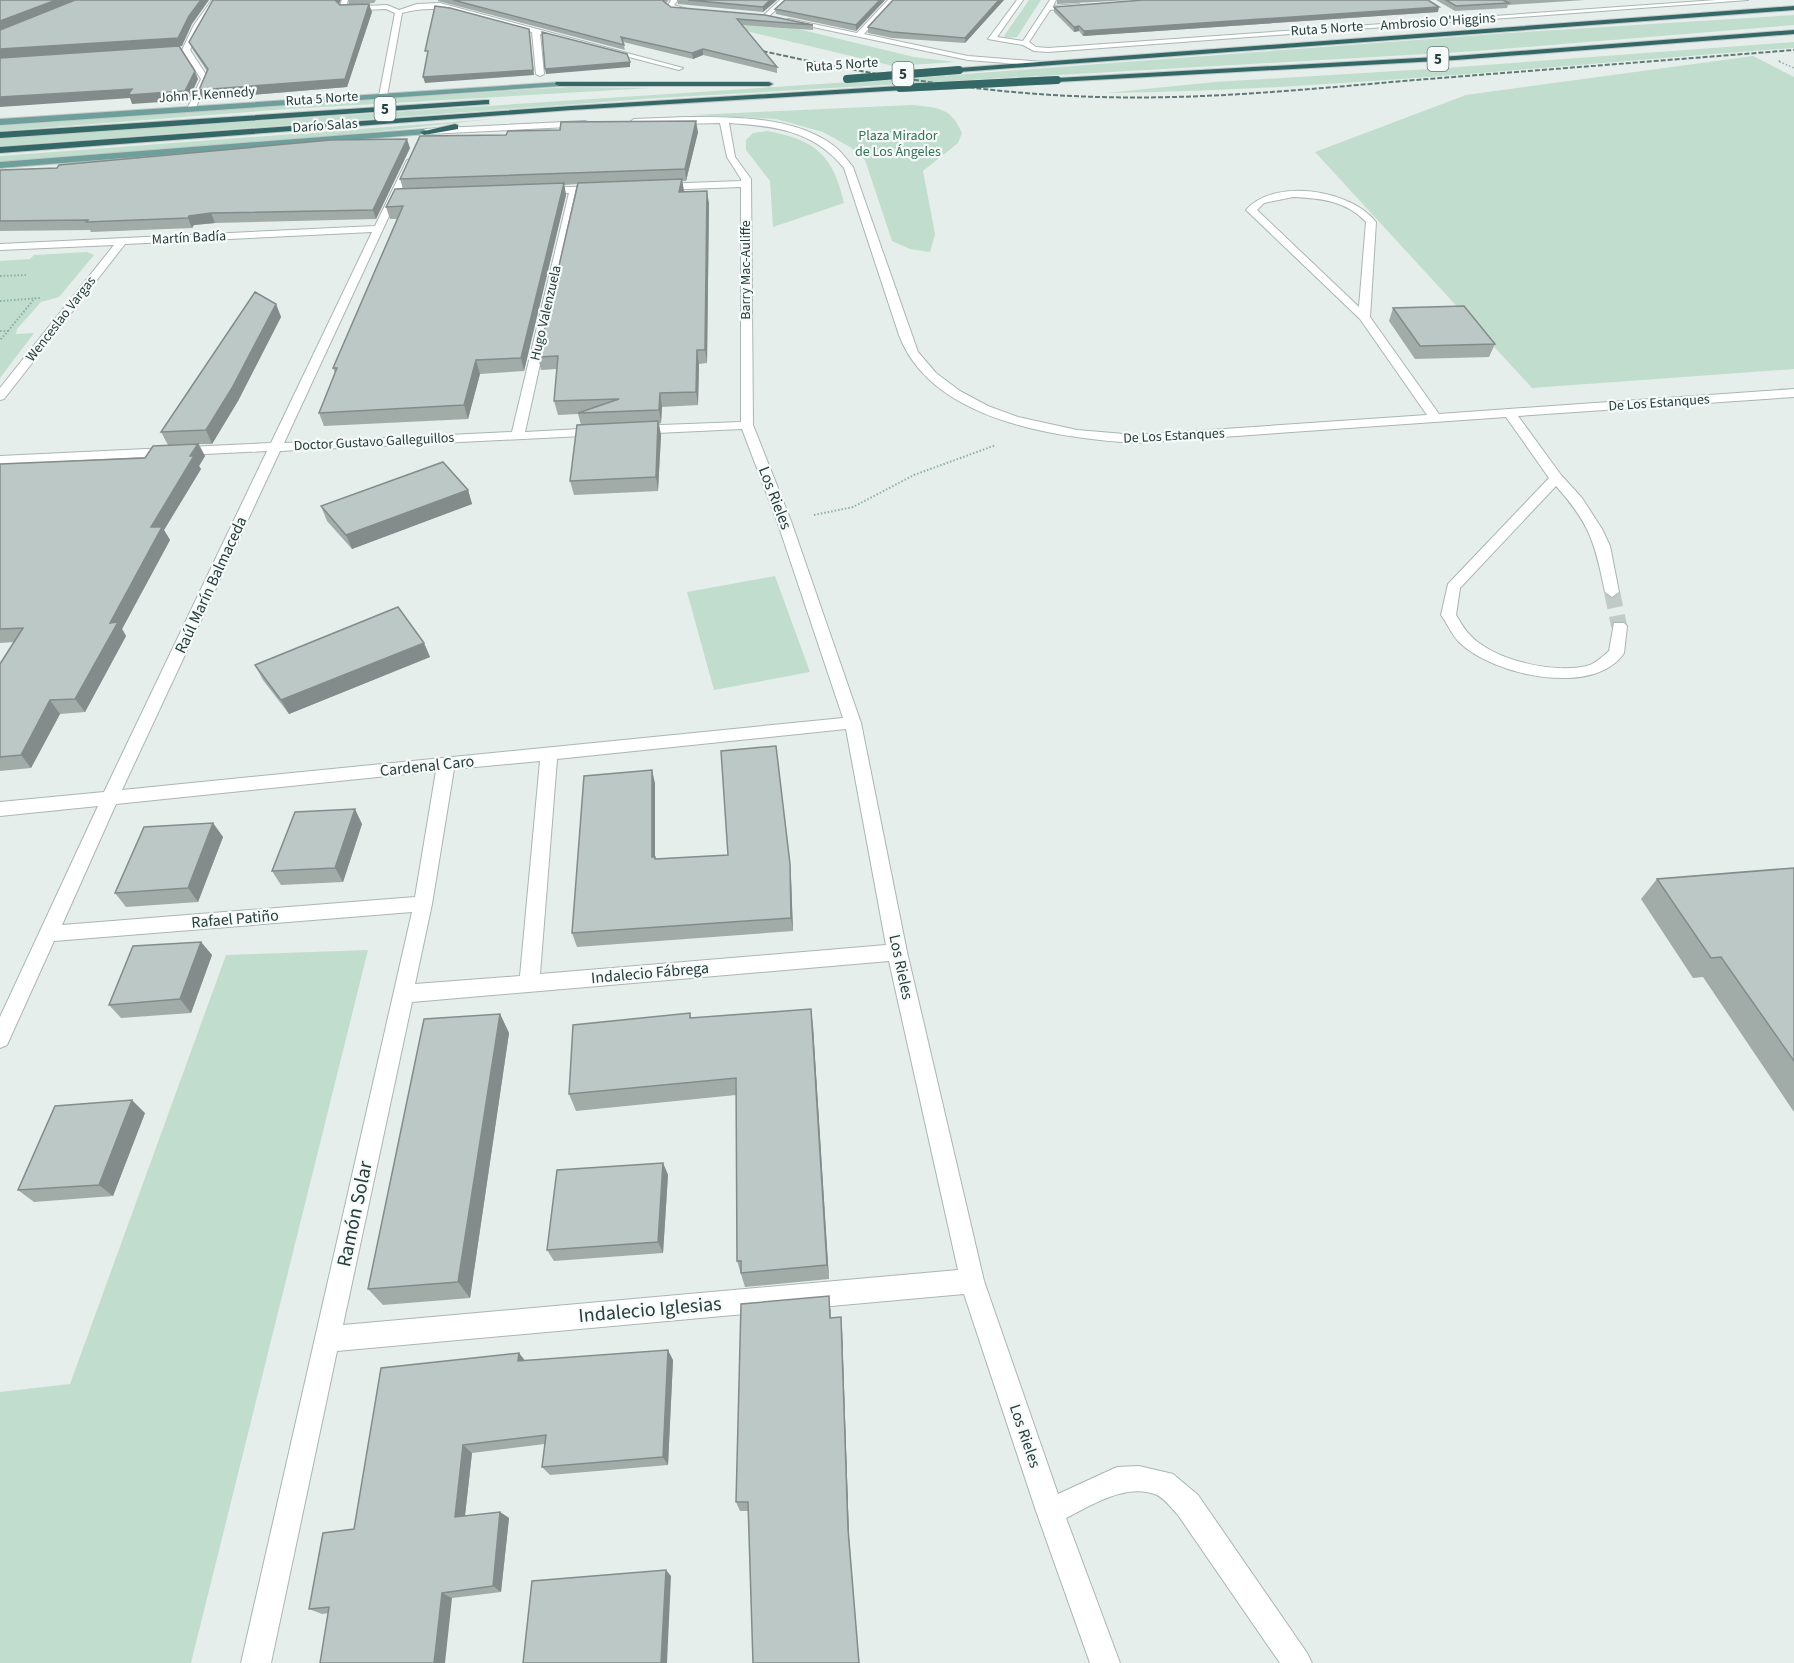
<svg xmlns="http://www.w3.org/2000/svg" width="1794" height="1663" viewBox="0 0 1794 1663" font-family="'Source Sans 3',sans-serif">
<rect width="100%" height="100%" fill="#e6eeeb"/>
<path fill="#c1ddcd" d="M 617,0 L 748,17 L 914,57 L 955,62 L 893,66 Z
M 1029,0 L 1041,0 L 1017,37 L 1006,38 L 1004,36 Z
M 1794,15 L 1794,25 L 1478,51 L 658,98 L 0,146 L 0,138 L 927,77 L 1509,33 Z
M 1794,42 L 1794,48 C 1565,64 1336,90 1106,93 L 1215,82 L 1445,68 Z
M 1753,56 L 1794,77 L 1794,369 L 1532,388 L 1315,152 L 1466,95 Z
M 570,87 L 651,88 L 288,109 L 0,131 L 0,126 L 281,105 Z
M 912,105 C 938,108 951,107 962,133 L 958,143 L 923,171 L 935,234 L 930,252 L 910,249 L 892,241 L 865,160 L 850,147 L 823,132 L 776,119 L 691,115 Z
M 493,119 L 353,134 L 0,162 L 0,156 Z
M 767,131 C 816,140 833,155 844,203 L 773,227 L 770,181 L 746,150 L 746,140 L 753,133 Z
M 87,252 L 94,255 L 59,297 L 41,302 L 17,329 L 16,334 L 34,333 L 0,378 L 0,261 L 30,259 L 34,255 Z
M 775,576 L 810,672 L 714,690 L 687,592 Z
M 368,950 L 191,1663 L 0,1663 L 0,1392 L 70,1384 L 226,955 Z"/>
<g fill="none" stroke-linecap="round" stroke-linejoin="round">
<path stroke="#c0cbc8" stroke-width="16" stroke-dasharray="16 8" stroke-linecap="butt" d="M 1612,592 L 1619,626"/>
<g stroke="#a9b6b3" stroke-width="2">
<path id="minor" d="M 212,0 L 218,0 L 202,25 L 190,50 L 209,79 L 195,109 L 191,111 L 187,109 L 201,79 L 182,50 L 194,25 Z
M 342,0 L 348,0 L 346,7 L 387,5 L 399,10 L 417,4 L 440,3 L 683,68 L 679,70 L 540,34 L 544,74 L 540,76 L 536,74 L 532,32 C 491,21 445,0 402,13 L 387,96 L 383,98 L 379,96 L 395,13 L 386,9 L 342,11 L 339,9 Z
M 671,0 L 678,0 L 674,5 L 694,11 L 691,13 L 667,7 Z
M 780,0 L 787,0 L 768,17 L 764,17 L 764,15 Z
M 888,0 L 895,0 L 864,34 L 968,56 L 1043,62 L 1047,64 L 1043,66 L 968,60 L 785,21 L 789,19 L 857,33 Z
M 1017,0 L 1023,0 L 997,37 L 1023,41 L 1050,0 L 1056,0 L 1053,6 L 1079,4 L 1082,6 L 1050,10 L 1029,42 L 1036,47 L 1048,48 L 1716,0 L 1748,0 L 1048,52 L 1034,51 L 1023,45 L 988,39 Z
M 686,117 C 734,117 794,116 834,146 C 841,151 847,160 853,167 L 918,352 L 936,373 L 960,391 L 988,406 L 1018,417 L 1077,430 L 1136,435 L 1427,415 L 1360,319 L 1246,210 C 1275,177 1351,190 1376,222 L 1370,317 L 1439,414 L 1794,389 L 1794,397 L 1518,416 L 1561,475 L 1582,498 L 1602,529 L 1610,546 L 1619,592 L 1612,597 L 1605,592 C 1595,543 1590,524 1556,486 L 1460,588 L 1456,615 C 1460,621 1464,629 1469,634 C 1493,661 1557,675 1590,665 C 1597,662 1603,656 1609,651 L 1614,623 L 1624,623 L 1627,626 L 1624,653 C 1594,698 1492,675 1459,642 C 1452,635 1447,623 1441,615 L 1448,584 L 1549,478 L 1506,417 L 1136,443 C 1057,438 931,421 899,335 L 844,168 C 813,130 774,126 729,123 L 735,157 L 751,179 L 753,425 L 791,521 L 861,723 L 907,952 L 984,1281 L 1058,1494 L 1117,1467 L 1139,1466 L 1173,1474 L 1198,1495 L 1307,1653 L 1312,1663 L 1280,1663 L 1178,1515 C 1172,1509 1165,1499 1157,1495 C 1127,1482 1092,1505 1066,1518 L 1120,1663 L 1090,1663 L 1036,1511 L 964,1294 L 337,1351 L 271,1663 L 241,1663 L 412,912 L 54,941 L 7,1045 L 0,1048 L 0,1017 L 98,806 L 0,816 L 0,802 L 104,792 L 267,451 L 0,464 L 0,456 L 271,443 L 372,232 L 125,244 L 4,399 L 0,400 L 0,388 L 114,245 L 0,250 L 0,244 L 375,226 L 407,160 L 414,158 L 415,160 L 284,443 L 512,432 L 569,193 L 540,194 L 535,191 L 540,188 L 600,186 L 605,189 L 600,192 L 578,193 L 525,432 L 599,428 L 605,432 L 603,435 L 280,451 L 122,790 L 843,718 L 777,521 L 742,429 L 635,434 L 629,430 L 635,426 L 741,422 L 741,187 L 660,190 L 655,187 L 660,184 L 741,181 L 741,179 L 727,157 L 720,123 L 634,125 L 630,122 L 634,119 ZM 1293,197 C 1320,198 1347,201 1366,222 L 1359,307 L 1257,210 L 1264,203 ZM 846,729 L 886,945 L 540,974 L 557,759 ZM 540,761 L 520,976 L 415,984 L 432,904 L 454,769 ZM 436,771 L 415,897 L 62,925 L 116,804 ZM 889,961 L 958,1270 L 343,1325 L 412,1002 Z
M 585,121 L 588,122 L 588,126 L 428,134 L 423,138 L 419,135 L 424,129 Z"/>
</g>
<g stroke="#c2c9c8" stroke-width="2">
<path id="major" d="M 562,82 L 563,84 L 559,86 L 0,125 L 0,119 Z
M 424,129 L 428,132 L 427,134 L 0,168 L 0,162 Z"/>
</g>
<g stroke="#c2c9c8" stroke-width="2">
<path id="highway" d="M 1794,6 L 1794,10 L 959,72 L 955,70 L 959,68 Z
M 1794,30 L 1794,34 L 1455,60 L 1057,82 L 1053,80 L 1057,78 L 1455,56 Z
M 556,82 L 769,82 L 773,84 L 769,86 L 559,86 L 555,84 Z
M 900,86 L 903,86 L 903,90 L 571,110 L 0,153 L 0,147 L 571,106 Z
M 486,100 L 489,100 L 489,104 L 0,138 L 0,132 Z
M 455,124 L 458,125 L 458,129 L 424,135 L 420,132 Z"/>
</g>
<path stroke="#89afa9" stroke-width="1.5" stroke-dasharray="1.5 2" stroke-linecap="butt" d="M 1780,61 L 1778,61 L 1794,68"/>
<path stroke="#89afa9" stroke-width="2" stroke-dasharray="1.5 2" stroke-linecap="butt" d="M 0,276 L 28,275
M 0,301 L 41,298
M 0,331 L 8,331 L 0,340
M 8,331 L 35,298
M 814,515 L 853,507 L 914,475 L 996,445"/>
<use href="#minor" fill="#fff" fill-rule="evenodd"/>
<use href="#major" fill="#6e9f9b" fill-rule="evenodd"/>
<use href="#highway" fill="#346866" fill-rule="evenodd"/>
<path stroke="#617a77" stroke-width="2" stroke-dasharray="5 2" stroke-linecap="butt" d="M 749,48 C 864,74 980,94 1099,97 C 1205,100 1310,89 1415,80 C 1541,70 1668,60 1794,50"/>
<g stroke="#c2c9c8" stroke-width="8" stroke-linecap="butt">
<path id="highway-bridge" d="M 847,79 L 959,70
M 900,88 L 1057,80"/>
</g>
<use href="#highway-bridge" stroke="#346866" stroke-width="8"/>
</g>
<path fill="#a1aca9" d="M 348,0 L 376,0 L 374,3 L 349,5 Z
M 438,0 L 669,0 L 666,3 L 671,7 L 813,25 L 813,30 L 742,25 L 777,67 L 777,73 L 703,55 L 693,59 L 623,42 L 625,50 L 438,1 Z
M 677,0 L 777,0 L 763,12 L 678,4 Z
M 885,0 L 856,31 L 776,14 L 775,9 Z
M 893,0 L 1004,0 L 965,43 L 892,38 L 868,33 L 868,27 Z
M 1057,0 L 1130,0 L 1057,4 Z
M 1436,0 L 1585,0 L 1508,5 L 1507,8 L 1455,11 Z
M 339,4 L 372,12 L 347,87 L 202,99 L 199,90 L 207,71 L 193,50 L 189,42 Z
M 1054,7 L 1438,12 L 1083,36 L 1079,31 L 1074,32 L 1054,12 Z
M 698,132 L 686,181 L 682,181 L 683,192 L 709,203 L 707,363 L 699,364 L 698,405 L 662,407 L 661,423 L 659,424 L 661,435 L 658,491 L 574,495 L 570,481 L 581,425 L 578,414 L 558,415 L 554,401 L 557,369 L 541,370 L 538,357 L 577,184 L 564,185 L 566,195 L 524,371 L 480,374 L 468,419 L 324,426 L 319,413 L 335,373 L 333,368 L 397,219 L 390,219 L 386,207 L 403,189 L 400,179 Z
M 410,148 L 376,219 L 215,223 L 194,225 L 192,228 L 91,232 L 90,230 L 0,231 L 0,170 L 57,168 Z
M 276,304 L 281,317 L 238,401 L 212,444 L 199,444 L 205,456 L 199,466 L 201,469 L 164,530 L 170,540 L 122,629 L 126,636 L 85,712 L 60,714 L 31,768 L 0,771 L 0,664 L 14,642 L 0,643 L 0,464 L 145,458 L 168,445 L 161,432 Z
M 1393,308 L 1495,344 L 1489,357 L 1415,359 L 1389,321 Z
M 468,490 L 472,504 L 352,549 L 327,521 L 321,506 Z
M 424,643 L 430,657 L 289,714 L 263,680 L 255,665 Z
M 652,770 L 655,784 L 655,857 L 656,859 L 728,855 L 791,878 L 793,931 L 577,947 L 572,933 Z
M 213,823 L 223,837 L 198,902 L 126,907 L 115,893 Z
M 362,824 L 343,882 L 281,885 L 272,871 Z
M 1794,868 L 1794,1112 L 1703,977 L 1693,978 L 1641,899 L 1657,879 Z
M 201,942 L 212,955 L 191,1013 L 121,1018 L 109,1005 Z
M 690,1013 L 691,1018 L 813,1026 L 829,1279 L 745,1287 L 737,1261 L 736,1095 L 576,1111 L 569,1094 Z
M 500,1014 L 509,1033 L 470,1298 L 383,1305 L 368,1289 Z
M 145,1113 L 113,1196 L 34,1202 L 18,1190 Z
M 663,1163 L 668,1175 L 663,1253 L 554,1261 L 547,1250 Z
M 831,1308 L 831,1318 L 842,1329 L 849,1537 L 748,1511 L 740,1511 L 736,1502 Z
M 519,1353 L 525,1361 L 673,1360 L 668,1465 L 550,1475 L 542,1467 L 545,1444 L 472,1453 L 465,1516 L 500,1512 L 509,1518 L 501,1592 L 322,1614 L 309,1609 L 354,1529 Z"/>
<path fill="#838c8a" d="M 56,0 L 81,0 L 0,30 L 0,21 Z
M 201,0 L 209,0 L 192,24 L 182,46 L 0,58 L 0,49 L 189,16 Z
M 335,0 L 341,0 L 337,8 Z
M 770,0 L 777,0 L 763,12 L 763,7 Z
M 880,0 L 885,0 L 856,31 L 856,25 Z
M 999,0 L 1004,0 L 965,43 L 965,38 Z
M 369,4 L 372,12 L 347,87 L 202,99 L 199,90 Z
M 1439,7 L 1438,12 L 1083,36 L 1084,31 Z
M 1079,26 L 1079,31 L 1074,32 L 1074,27 Z
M 529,29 L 534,75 L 425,83 L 423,77 Z
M 703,49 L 703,55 L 693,59 L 692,53 Z
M 630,62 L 630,67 L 546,74 L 545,69 Z
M 195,71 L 198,79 L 189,100 L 132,104 L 130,98 L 0,107 L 0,97 L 132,89 Z
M 696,121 L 698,132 L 686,181 L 685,169 Z
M 407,139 L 410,148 L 376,219 L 373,210 Z
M 682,179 L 684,191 L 681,204 L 679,192 Z
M 564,183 L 566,195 L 524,371 L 521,358 Z
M 707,191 L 709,203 L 707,363 L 705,350 Z
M 211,213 L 215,223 L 194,225 L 192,228 L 188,218 L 189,216 Z
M 276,304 L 281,317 L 238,401 L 212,444 L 206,430 Z
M 697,350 L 699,364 L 698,405 L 696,392 Z
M 476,360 L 480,374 L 468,419 L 464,405 Z
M 660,393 L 662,407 L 661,423 L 659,410 Z
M 658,421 L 661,435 L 658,491 L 656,477 Z
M 198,444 L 205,456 L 199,466 L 201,469 L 164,530 L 170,540 L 122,629 L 126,636 L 85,712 L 75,699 L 110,623 L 151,527 Z
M 468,490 L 472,504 L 352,549 L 346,535 Z
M 424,643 L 430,657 L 289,714 L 281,700 Z
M 50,700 L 60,714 L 31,768 L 21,755 Z
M 652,770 L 655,784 L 655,871 L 652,857 Z
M 355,809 L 362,824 L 343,882 L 335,868 Z
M 213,823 L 223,837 L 198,902 L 188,888 Z
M 790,864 L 791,878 L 793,931 L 791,918 Z
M 201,942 L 212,955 L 191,1013 L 180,999 Z
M 811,1009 L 813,1026 L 829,1279 L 827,1265 Z
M 500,1014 L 509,1033 L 470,1298 L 458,1282 Z
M 132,1100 L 145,1113 L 113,1196 L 99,1185 Z
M 663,1163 L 668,1175 L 663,1253 L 658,1242 Z
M 841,1317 L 842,1329 L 849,1537 L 859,1663 L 848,1529 Z
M 668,1350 L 673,1360 L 668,1465 L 663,1457 Z
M 519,1353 L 526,1362 L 518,1361 Z
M 463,1445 L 472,1453 L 464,1524 L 455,1517 Z
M 500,1512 L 509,1518 L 501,1592 L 493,1586 Z
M 666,1570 L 671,1576 L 667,1663 L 661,1663 Z
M 442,1593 L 452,1598 L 445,1663 L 434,1663 Z"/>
<path fill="#bbc8c5" stroke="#838c8a" stroke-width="1.5" d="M 0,0 L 56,0 L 0,21 Z
M 75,0 L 201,0 L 189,16 L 178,38 L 0,49 L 0,30 Z
M 213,0 L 335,0 L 340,5 L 369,4 L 345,79 L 199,90 L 208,69 L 189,42 Z
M 453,0 L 664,0 L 663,1 L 671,7 L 765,15 L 813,25 L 737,19 L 777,67 L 703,49 L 692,53 L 621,37 L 624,45 Z
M 688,0 L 770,0 L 763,7 Z
M 785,0 L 880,0 L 856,25 L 775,9 Z
M 893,0 L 999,0 L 965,38 L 892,32 L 868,27 Z
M 1143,0 L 1428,0 L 1439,7 L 1084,31 L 1079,26 L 1074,27 L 1054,7 Z
M 1446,0 L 1504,0 L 1503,0 L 1509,3 L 1456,6 Z
M 435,6 L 450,8 L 529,29 L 533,70 L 423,77 L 428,51 L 425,51 Z
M 542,32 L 627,54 L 630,62 L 545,69 Z
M 179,46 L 195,71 L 185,91 L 128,95 L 132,89 L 0,97 L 0,58 Z
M 696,121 L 685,169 L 400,179 L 420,136 L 506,135 L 508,131 L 560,130 L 561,122 Z
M 407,139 L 373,210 L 211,213 L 189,216 L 188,218 L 86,222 L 88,220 L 0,221 L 0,170 L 57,168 L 59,165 L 331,140 Z
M 682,179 L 679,192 L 707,191 L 705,350 L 697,350 L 696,392 L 660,393 L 659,410 L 578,413 L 619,399 L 554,401 L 558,356 L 538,357 L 578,183 Z
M 564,183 L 521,358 L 476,360 L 464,405 L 319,413 L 337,368 L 333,368 L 403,206 L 386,207 L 395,189 Z
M 255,292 L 276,304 L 232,388 L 206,430 L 161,432 Z
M 1464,306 L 1495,344 L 1420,346 L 1393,308 Z
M 658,421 L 656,477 L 570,481 L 577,425 Z
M 198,444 L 190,456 L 194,456 L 151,527 L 162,527 L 110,623 L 118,622 L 75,699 L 50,700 L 21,755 L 0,757 L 0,664 L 23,628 L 0,629 L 0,464 L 145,458 L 153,446 Z
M 443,462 L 468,490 L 346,535 L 321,506 Z
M 398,607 L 424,643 L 281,700 L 255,665 Z
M 776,746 L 790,864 L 791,918 L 572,933 L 584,776 L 652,770 L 652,857 L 655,857 L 655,859 L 728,855 L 721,751 Z
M 355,809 L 335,868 L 272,871 L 295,812 Z
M 213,823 L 188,888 L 115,893 L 144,827 Z
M 1794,868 L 1794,1061 L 1721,957 L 1711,958 L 1657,879 Z
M 201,942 L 180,999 L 109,1005 L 133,946 Z
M 811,1009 L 827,1265 L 741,1273 L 741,1261 L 737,1261 L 736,1078 L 569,1094 L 573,1025 L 690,1013 L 690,1018 Z
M 500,1014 L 458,1282 L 368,1289 L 424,1019 Z
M 132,1100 L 99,1185 L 18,1190 L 55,1106 Z
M 663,1163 L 658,1242 L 547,1250 L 557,1170 Z
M 829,1296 L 830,1318 L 841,1317 L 848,1529 L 859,1663 L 753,1663 L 748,1502 L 736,1502 L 741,1304 Z
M 668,1350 L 663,1457 L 542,1467 L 546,1435 L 463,1445 L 455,1517 L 500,1512 L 493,1586 L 442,1593 L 434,1663 L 320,1663 L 329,1607 L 309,1609 L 323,1533 L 354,1529 L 381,1368 L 519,1353 L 518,1361 Z
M 666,1570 L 661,1663 L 523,1663 L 532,1581 Z"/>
<g text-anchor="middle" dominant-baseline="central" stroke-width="4.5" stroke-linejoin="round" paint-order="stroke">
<g font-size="14" fill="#263e3c" stroke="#f6faf9">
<text transform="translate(1438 22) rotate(-4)">Ambrosio O'Higgins</text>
<text transform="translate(1327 29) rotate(-4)">Ruta 5 Norte</text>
<text transform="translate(842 65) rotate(-4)">Ruta 5 Norte</text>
<text transform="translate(207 95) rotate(-4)">John F. Kennedy</text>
<text transform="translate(322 99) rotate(-4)">Ruta 5 Norte</text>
<text transform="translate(325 126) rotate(-4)">Darío Salas</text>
<text transform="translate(189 238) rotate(-3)">Martín Badía</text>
<text transform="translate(746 270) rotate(-90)">Barry Mac-Auliffe</text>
<text transform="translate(546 313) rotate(-77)">Hugo Valenzuela</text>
<text transform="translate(61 319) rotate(-52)">Wenceslao Vargas</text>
<text transform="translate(1659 403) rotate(-4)">De Los Estanques</text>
<text transform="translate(1174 436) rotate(-3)">De Los Estanques</text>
<text transform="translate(374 442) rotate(-3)">Doctor Gustavo Galleguillos</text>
</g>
<g font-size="14" fill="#337256" stroke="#f6faf9">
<text x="898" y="136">Plaza Mirador<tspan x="898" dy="16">de Los Ángeles</tspan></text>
</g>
<g fill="#f6faf9" stroke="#647675" stroke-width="1.5">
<rect x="1427.5" y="47" width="21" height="24" rx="4.5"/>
<rect x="892.5" y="62" width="21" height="24" rx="4.5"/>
<rect x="374.5" y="97" width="21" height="24" rx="4.5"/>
</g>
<g font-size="15" font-weight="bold" fill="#263e3c">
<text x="1438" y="59">5</text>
<text x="903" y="74">5</text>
<text x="385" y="109">5</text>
</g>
<g font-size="16" fill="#263e3c" stroke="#f6faf9">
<text transform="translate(775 498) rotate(69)">Los Rieles</text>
<text transform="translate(211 585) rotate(-65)">Raúl Marín Balmaceda</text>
<text transform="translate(427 766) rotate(-6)">Cardenal Caro</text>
<text transform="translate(235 919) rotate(-5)">Rafael Patiño</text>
<text transform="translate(901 967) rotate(78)">Los Rieles</text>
<text transform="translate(650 973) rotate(-5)">Indalecio Fábrega</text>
<text transform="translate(1025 1436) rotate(71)">Los Rieles</text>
</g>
<g font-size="20" fill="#263e3c" stroke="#f6faf9">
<text transform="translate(355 1214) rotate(-78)">Ramón Solar</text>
<text transform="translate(650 1310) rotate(-5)">Indalecio Iglesias</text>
</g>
</g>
</svg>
